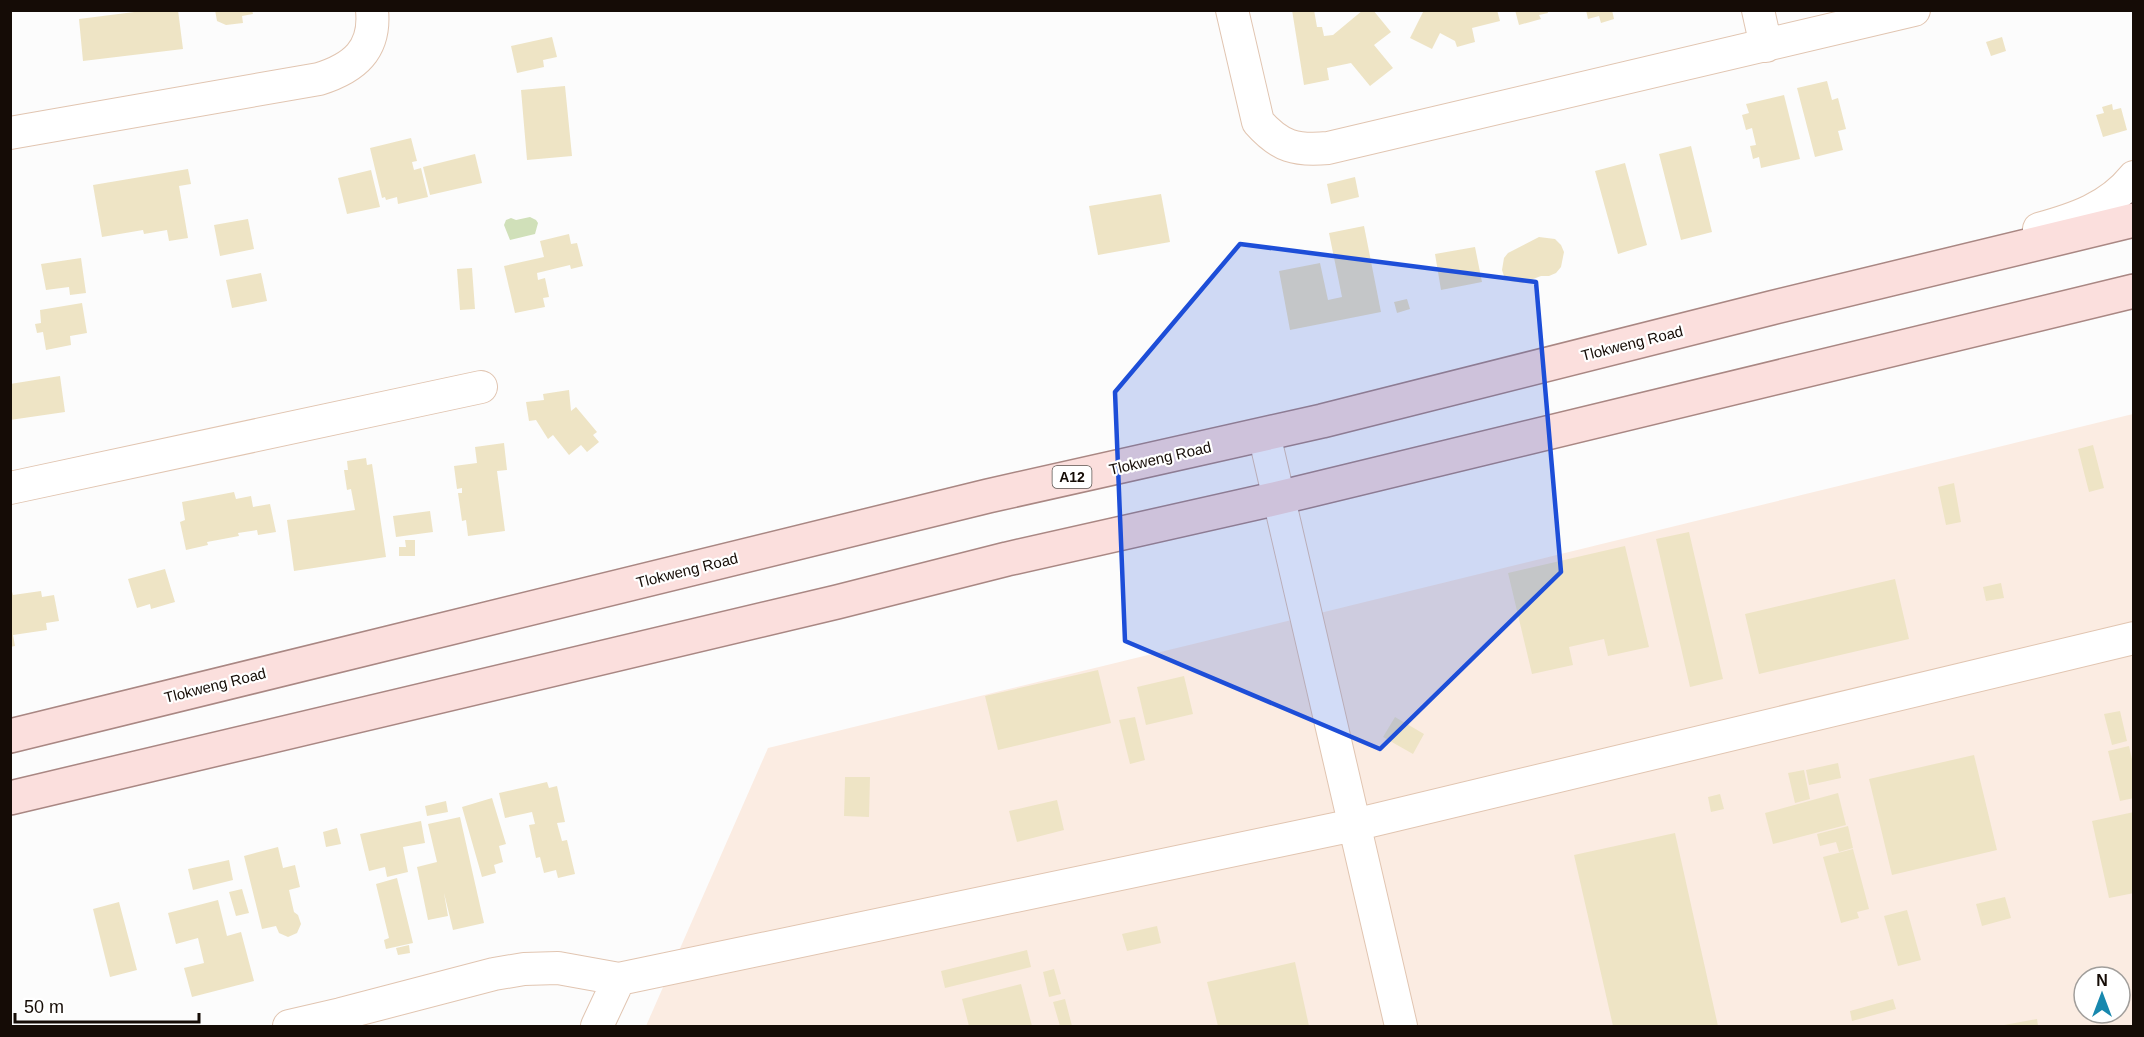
<svg xmlns="http://www.w3.org/2000/svg" width="2144" height="1037" viewBox="0 0 2144 1037" font-family="Arial,sans-serif">
<rect width="100%" height="100%" fill="#fcfcfc"/>
<path fill="#fbece2" fill-rule="evenodd" d="M 2133,414 L 2133,1026 L 646,1026 L 768,748 ZM 2084,977 L 2120,977 L 2120,1013 L 2084,1013 Z"/>
<path fill="#d0e0b9" d="M 530,217 L 536,220 L 538,223 L 535,234 L 510,240 L 504,225 L 506,220 L 511,218 L 516,220 Z"/>
<path fill="#eee4c5" d="M 150,10 L 178,10 L 183,49 L 83,61 L 79,19 Z
M 215,10 L 252,10 L 253,14 L 242,16 L 243,23 L 226,25 L 217,21 Z
M 1292,10 L 1314,10 L 1317,27 L 1322,27 L 1324,36 L 1333,35 L 1363,10 L 1373,10 L 1391,32 L 1374,45 L 1393,68 L 1370,86 L 1351,63 L 1327,68 L 1329,80 L 1304,85 Z
M 1424,10 L 1497,10 L 1500,21 L 1472,28 L 1475,42 L 1457,47 L 1455,41 L 1440,33 L 1432,49 L 1410,38 Z
M 1515,10 L 1547,10 L 1548,13 L 1539,15 L 1541,19 L 1519,25 Z
M 1586,10 L 1612,10 L 1614,19 L 1601,23 L 1599,16 L 1588,19 Z
M 552,37 L 557,57 L 543,60 L 544,67 L 517,73 L 511,46 Z
M 2002,37 L 2006,51 L 1991,56 L 1986,42 Z
M 1827,81 L 1832,100 L 1838,98 L 1846,129 L 1838,131 L 1843,150 L 1815,157 L 1797,88 Z
M 565,86 L 572,156 L 527,160 L 521,90 Z
M 1784,95 L 1800,159 L 1761,168 L 1759,157 L 1753,159 L 1750,146 L 1756,145 L 1752,128 L 1746,130 L 1742,115 L 1749,113 L 1746,104 Z
M 2112,104 L 2113,110 L 2121,108 L 2127,130 L 2103,137 L 2096,115 L 2104,113 L 2102,107 Z
M 411,138 L 417,161 L 412,162 L 414,170 L 421,168 L 428,197 L 398,204 L 397,197 L 386,200 L 385,197 L 382,198 L 370,148 Z
M 1691,146 L 1712,232 L 1681,240 L 1659,154 Z
M 475,154 L 482,183 L 430,195 L 423,167 Z
M 1625,163 L 1647,245 L 1618,254 L 1595,171 Z
M 188,169 L 191,184 L 179,186 L 188,238 L 169,241 L 167,230 L 144,234 L 143,230 L 102,237 L 93,185 Z
M 371,170 L 380,207 L 347,214 L 338,178 Z
M 1355,177 L 1359,197 L 1331,204 L 1327,184 Z
M 1161,194 L 1170,242 L 1098,255 L 1089,206 Z
M 248,219 L 254,249 L 220,256 L 214,225 Z
M 1364,226 L 1381,312 L 1290,330 L 1279,271 L 1320,263 L 1328,300 L 1342,297 L 1329,233 Z
M 569,234 L 571,244 L 577,243 L 583,266 L 571,269 L 570,265 L 537,273 L 538,280 L 545,278 L 549,297 L 543,298 L 545,307 L 515,313 L 504,266 L 544,257 L 540,241 Z
M 1539,237 L 1555,239 L 1561,245 L 1564,252 L 1561,267 L 1556,273 L 1549,276 L 1541,276 L 1523,283 L 1510,281 L 1504,276 L 1502,270 L 1504,258 L 1508,253 Z
M 1475,247 L 1482,282 L 1441,290 L 1435,254 Z
M 81,258 L 86,293 L 70,295 L 69,287 L 46,290 L 41,264 Z
M 472,268 L 475,309 L 460,310 L 457,269 Z
M 261,273 L 267,301 L 232,308 L 226,280 Z
M 1407,299 L 1410,309 L 1397,313 L 1394,302 Z
M 82,303 L 87,333 L 70,336 L 71,345 L 46,350 L 43,332 L 37,333 L 35,324 L 41,323 L 40,310 Z
M 60,376 L 65,412 L 10,420 L 10,384 Z
M 569,390 L 571,411 L 576,407 L 597,432 L 593,435 L 599,442 L 587,452 L 581,445 L 569,455 L 553,435 L 548,439 L 536,420 L 529,421 L 526,402 L 544,400 L 543,394 Z
M 504,443 L 507,470 L 497,471 L 505,531 L 468,536 L 466,520 L 462,521 L 458,493 L 462,493 L 462,488 L 457,489 L 454,466 L 477,463 L 475,447 Z
M 2093,445 L 2104,488 L 2089,492 L 2078,449 Z
M 366,458 L 367,465 L 372,464 L 386,557 L 294,571 L 287,520 L 355,510 L 351,489 L 347,490 L 344,470 L 348,470 L 347,461 Z
M 1954,483 L 1961,522 L 1946,525 L 1938,487 Z
M 234,492 L 236,499 L 251,496 L 253,507 L 270,504 L 276,532 L 258,535 L 257,530 L 238,533 L 239,536 L 207,542 L 208,545 L 186,550 L 180,522 L 185,520 L 182,502 Z
M 430,511 L 433,532 L 396,537 L 393,516 Z
M 1689,532 L 1723,679 L 1690,687 L 1656,539 Z
M 405,540 L 415,540 L 415,556 L 399,556 L 399,547 L 406,547 Z
M 1625,546 L 1649,647 L 1608,656 L 1604,639 L 1569,647 L 1573,665 L 1532,674 L 1508,573 Z
M 165,569 L 175,602 L 151,609 L 150,604 L 137,608 L 128,579 Z
M 1895,579 L 1909,639 L 1759,674 L 1745,614 Z
M 2001,583 L 2004,598 L 1986,601 L 1983,587 Z
M 10,585 L 13,595 L 41,591 L 42,597 L 54,595 L 59,621 L 46,623 L 47,630 L 13,635 L 15,646 L 10,647 Z
M 1098,670 L 1111,723 L 998,750 L 985,696 Z
M 1184,676 L 1193,714 L 1146,725 L 1137,687 Z
M 2120,711 L 2127,741 L 2112,745 L 2104,714 Z
M 1135,717 L 1145,760 L 1130,764 L 1119,720 Z
M 1395,717 L 1424,734 L 1413,754 L 1383,737 Z
M 2129,746 L 2134,768 L 2134,798 L 2120,801 L 2108,751 Z
M 1974,755 L 1997,850 L 1892,875 L 1869,779 Z
M 1838,763 L 1841,778 L 1809,785 L 1806,770 Z
M 1804,770 L 1810,799 L 1795,803 L 1788,773 Z
M 845,777 L 870,777 L 869,817 L 844,816 Z
M 547,782 L 549,788 L 557,786 L 565,822 L 557,823 L 562,841 L 567,840 L 575,874 L 558,878 L 556,870 L 544,873 L 540,857 L 536,858 L 529,825 L 535,824 L 532,812 L 505,818 L 499,793 Z
M 1838,793 L 1846,825 L 1773,844 L 1765,813 Z
M 1720,794 L 1724,809 L 1711,812 L 1708,797 Z
M 492,798 L 506,844 L 499,846 L 503,862 L 494,865 L 496,873 L 482,877 L 462,807 Z
M 1057,800 L 1064,830 L 1017,842 L 1009,811 Z
M 446,801 L 448,812 L 427,816 L 425,806 Z
M 2134,812 L 2134,893 L 2109,898 L 2092,821 Z
M 460,817 L 484,923 L 453,930 L 444,893 L 448,916 L 428,920 L 417,867 L 437,862 L 428,824 Z
M 421,821 L 425,843 L 403,847 L 408,872 L 387,877 L 385,867 L 369,871 L 360,834 Z
M 1848,826 L 1853,848 L 1839,852 L 1836,842 L 1820,846 L 1817,834 Z
M 337,828 L 341,844 L 326,847 L 323,832 Z
M 1675,833 L 1718,1026 L 1613,1026 L 1574,855 Z
M 278,847 L 283,868 L 295,865 L 300,887 L 289,890 L 294,912 L 298,915 L 301,924 L 297,933 L 288,937 L 279,933 L 276,926 L 262,929 L 244,856 Z
M 1853,849 L 1869,909 L 1857,912 L 1859,918 L 1841,923 L 1823,857 Z
M 229,860 L 233,880 L 193,890 L 188,869 Z
M 397,878 L 413,943 L 386,949 L 384,940 L 389,938 L 376,884 Z
M 242,889 L 249,913 L 236,916 L 229,892 Z
M 2005,897 L 2011,918 L 1982,926 L 1976,904 Z
M 218,900 L 227,936 L 241,932 L 254,981 L 192,997 L 184,968 L 204,963 L 198,938 L 176,944 L 168,913 Z
M 119,902 L 137,970 L 110,977 L 93,909 Z
M 1907,910 L 1921,960 L 1898,966 L 1884,916 Z
M 1157,926 L 1161,943 L 1127,951 L 1122,934 Z
M 409,945 L 410,953 L 398,955 L 396,948 Z
M 1027,950 L 1031,967 L 945,988 L 941,971 Z
M 1295,962 L 1309,1026 L 1218,1026 L 1207,982 Z
M 1054,969 L 1061,994 L 1049,997 L 1043,972 Z
M 1021,984 L 1032,1026 L 969,1026 L 962,999 Z
M 1065,999 L 1072,1026 L 1060,1026 L 1053,1002 Z
M 1893,999 L 1896,1009 L 1852,1021 L 1850,1011 Z
M 2037,1019 L 2038,1026 L 2004,1026 L 2004,1025 Z"/>
<g fill="none" stroke-linecap="round" stroke-linejoin="round">
<g stroke="#e1c5b1" stroke-width="34">
<path id="minor" d="M 1232,10 L 1258,122 C 1280,147 1296,151 1328,148 L 1914,10
M 1758,10 L 1766,46
M 10,133 L 319,79 C 354,68 376,50 372,10
M 2039,229 C 2075,219 2109,208 2134,177
M 1264,434 L 1401,1026
M 10,488 L 481,387
M 341,1014 L 494,974 L 524,969 L 558,968 L 619,979 L 1354,825 L 2134,638
M 289,1026 L 341,1014 L 332,1026
M 597,1026 L 619,979"/>
</g>
<g stroke="#a98783" stroke-width="36">
<path id="major" d="M 10,736 L 988,496 L 1322,421 L 1771,308 L 2134,220
M 10,798 L 837,602 L 1007,559 L 1278,498 L 2134,291"/>
</g>
<use href="#minor" stroke="#fff" stroke-width="32"/>
<use href="#major" stroke="#fbdfdd" stroke-width="33"/>
</g>
<path fill="#1d4ed8" fill-opacity="0.2" stroke="#1d4ed8" stroke-width="4.5" stroke-linejoin="round" d="M 1240,244 L 1536,282 L 1561,572 L 1380,749 L 1125,641 L 1115,392 Z"/>
<g text-anchor="middle" dominant-baseline="central" stroke-width="4.5" stroke-linejoin="round" paint-order="stroke">
<rect fill="#fff" stroke="#5b5551" stroke-width="1.5" x="1052.5" y="466" width="39" height="22" rx="4.5"/>
<g font-size="14" font-weight="bold" fill="#150c06">
<text x="1072" y="477">A12</text>
</g>
<g font-size="15" fill="#150c06" stroke="#fff">
<text transform="translate(1632 343) rotate(-14)">Tlokweng Road</text>
<text transform="translate(1160 458) rotate(-13)">Tlokweng Road</text>
<text transform="translate(687 570) rotate(-14)">Tlokweng Road</text>
<text transform="translate(215 685) rotate(-14)">Tlokweng Road</text>
</g>
</g>
<rect width="2144" height="1037" fill="none" stroke="#150c06" stroke-width="24"/>
<g transform="translate(2102 995)"><circle r="28" fill="#ffffff" stroke="#a19e9b" stroke-width="1.5"/>
<path d="M0-4.5L10 22L0 15L-10 22Z" fill="#1888ae"/>
<text y="-9" font-size="16" font-weight="bold" text-anchor="middle" fill="#150c06">N</text>
</g>
<path d="M15 1013v9h184v-9" fill="none" stroke="#150c06" stroke-width="3"/>
<text x="24" y="1013" font-size="18" fill="#150c06" stroke="#ffffff" stroke-width="4.5" paint-order="stroke">50 m</text>
</svg>
